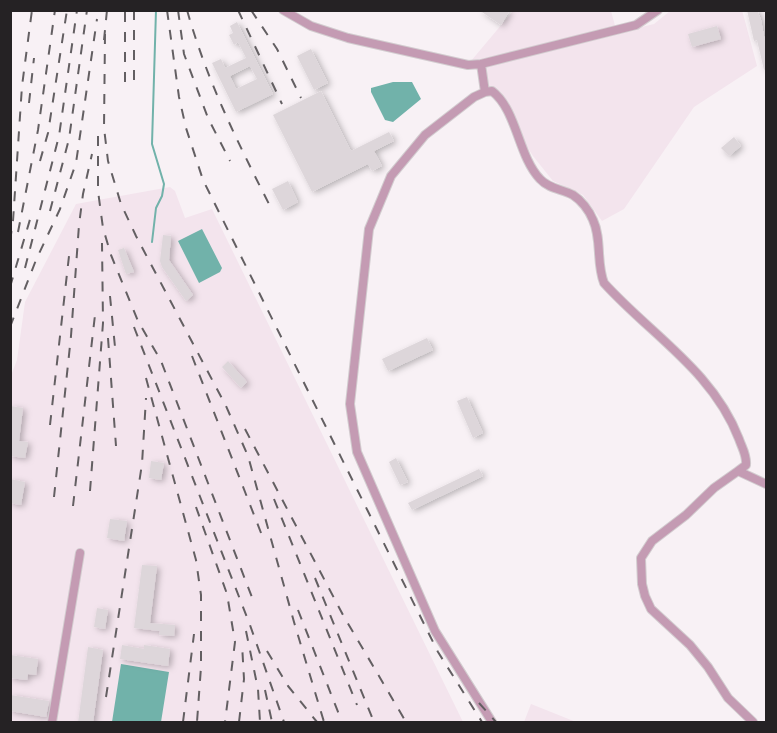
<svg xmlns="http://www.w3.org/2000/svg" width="777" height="733" viewBox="0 0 777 733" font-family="'Work Sans',sans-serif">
<defs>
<filter id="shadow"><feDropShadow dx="3" dy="2" stdDeviation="3" flood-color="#0004"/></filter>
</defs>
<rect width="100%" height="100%" fill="#f8f1f5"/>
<path fill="#f3e4ed" d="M 742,10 L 757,66 L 694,107 L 624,209 L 602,221 L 583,195 L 553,181 L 533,156 L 471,61 L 513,11 L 611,11 L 617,33 L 654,24 L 670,11 Z
M 170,187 L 175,191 L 185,218 L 212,209 L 463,722 L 11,722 L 10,378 L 17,360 L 25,302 L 76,204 Z
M 531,704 L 576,722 L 524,722 Z"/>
<path fill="#71b2aa" d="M 393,82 L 412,82 L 421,99 L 393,122 L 385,120 L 371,92 L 371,88 Z
M 202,229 L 222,268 L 220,272 L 199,283 L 178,241 Z
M 121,664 L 169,672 L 161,722 L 112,722 Z"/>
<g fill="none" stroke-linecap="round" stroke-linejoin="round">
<path stroke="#71b2aa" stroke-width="2" d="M 152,242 L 156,208 L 162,196 L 164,184 L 152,144 L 156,10"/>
</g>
<path fill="#ddd6da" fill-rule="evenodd" filter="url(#shadow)" d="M 479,10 L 510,10 L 501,25 Z
M 747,10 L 757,10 L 761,20 L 766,47 L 766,69 L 764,70 L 757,40 L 754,41 Z
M 237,22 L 273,94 L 236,112 L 212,63 L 221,59 L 225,68 L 246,58 L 238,42 L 234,45 L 229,35 L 233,33 L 230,26 ZM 250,66 L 257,79 L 236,89 L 230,76 Z
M 717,26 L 721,39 L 692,47 L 688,34 Z
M 311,49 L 328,83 L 314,90 L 297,56 Z
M 321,91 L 351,151 L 389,132 L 394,141 L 374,151 L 382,166 L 372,171 L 368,164 L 312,192 L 273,115 Z
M 734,137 L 741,146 L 729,156 L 721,148 Z
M 288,181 L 298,202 L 283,210 L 272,189 Z
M 163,235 L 171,236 L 169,260 L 193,295 L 186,301 L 162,267 L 160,261 Z
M 124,248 L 134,272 L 126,274 L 118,250 Z
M 427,338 L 433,350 L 388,371 L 382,359 Z
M 228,361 L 247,382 L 241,388 L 222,367 Z
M 467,397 L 483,433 L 473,438 L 457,401 Z
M 10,406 L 23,408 L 19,441 L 28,442 L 25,458 L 10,456 Z
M 396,458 L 408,482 L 400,485 L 389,462 Z
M 151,461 L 164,463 L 161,480 L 149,478 Z
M 479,469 L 483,476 L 412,510 L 408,503 Z
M 10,479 L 25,482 L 21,505 L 10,503 Z
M 110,519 L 127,521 L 124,541 L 107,538 Z
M 142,565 L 157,566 L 150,623 L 175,625 L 174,636 L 159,635 L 160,631 L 134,628 Z
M 97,608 L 108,610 L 105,629 L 94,627 Z
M 122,645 L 144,649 L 144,645 L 170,649 L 168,666 L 120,659 Z
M 88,647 L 103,650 L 93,723 L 78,723 Z
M 10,655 L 38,659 L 36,675 L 28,674 L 27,680 L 10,678 Z
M 10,695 L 49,701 L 46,717 L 10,711 Z"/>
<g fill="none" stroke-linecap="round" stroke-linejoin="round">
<g stroke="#d2cccf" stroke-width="10">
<path id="street" d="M 283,10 L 311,26 L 348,38 L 468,65 L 481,64 L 636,25 L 658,10
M 481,64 L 485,92 L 474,97 L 425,135 L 391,176 L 369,229 L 350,404 L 357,452 L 435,631 L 492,722
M 485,92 L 492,91 C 517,110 518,156 540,179 C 549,189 562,189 573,195 C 581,200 589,210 593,220 C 602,239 596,263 604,283 C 650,334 713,371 739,439 C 742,448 747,455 746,465 L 738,471
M 52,722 L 80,553
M 753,722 L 728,698 L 708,667 L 690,645 L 651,609 L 645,596 L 642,584 L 641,558 L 652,541 L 686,515 L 714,488 L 738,471 L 766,484"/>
</g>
<use href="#street" stroke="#c49bb3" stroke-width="8"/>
<path stroke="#635f62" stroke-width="2" stroke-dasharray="10 10" stroke-linecap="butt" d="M 134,10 L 134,88
M 167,10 L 179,97 L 186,128 L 203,180 L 438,652 L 482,722
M 178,10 L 184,54 L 208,118 L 230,161
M 187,10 C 207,81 237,141 270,206
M 238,10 L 282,104
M 251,10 L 277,49 L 301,98
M 105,34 L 104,128 L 108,161 L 121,204 L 136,236 L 226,406 L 248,456 L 294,622 L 324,722
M 104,40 L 107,10
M 125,82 L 125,10
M 29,103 L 34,58
M 98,136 L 98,191 L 103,228 L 111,255 L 138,321 L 161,361 L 253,600
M 40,161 L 48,133 L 67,10
M 50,211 L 69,139 L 87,10
M 18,232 L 38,130 L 55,10
M 10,241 L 13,221 L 22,86 L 32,10
M 25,268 L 59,136 L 77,10
M 10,287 L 31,216
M 110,296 L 115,347
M 10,327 L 36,260 L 60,209 L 76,163 L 97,19
M 134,327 L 250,625 L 284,722
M 108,338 L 116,446
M 192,356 L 263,538
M 146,378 L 196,560 L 201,595 L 201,667 L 197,722
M 50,425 L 69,256
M 245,429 L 343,615 L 406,722
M 90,491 L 103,323 L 102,243
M 54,497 L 71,336 L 79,225 L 83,194 L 92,154
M 274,499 L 357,705
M 73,506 L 95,315
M 196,507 L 227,594 L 235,642 L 225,722
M 315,578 L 374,722
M 298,610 L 342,722
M 246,631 L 258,689 L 260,722
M 267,651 L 288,686 L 317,722
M 265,690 L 272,722
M 106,697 L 142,464 L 146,398
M 479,703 L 496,722
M 183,722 L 194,634
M 239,722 L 244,679 L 242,644"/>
</g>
<rect width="777" height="733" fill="none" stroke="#252224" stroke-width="24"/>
</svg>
